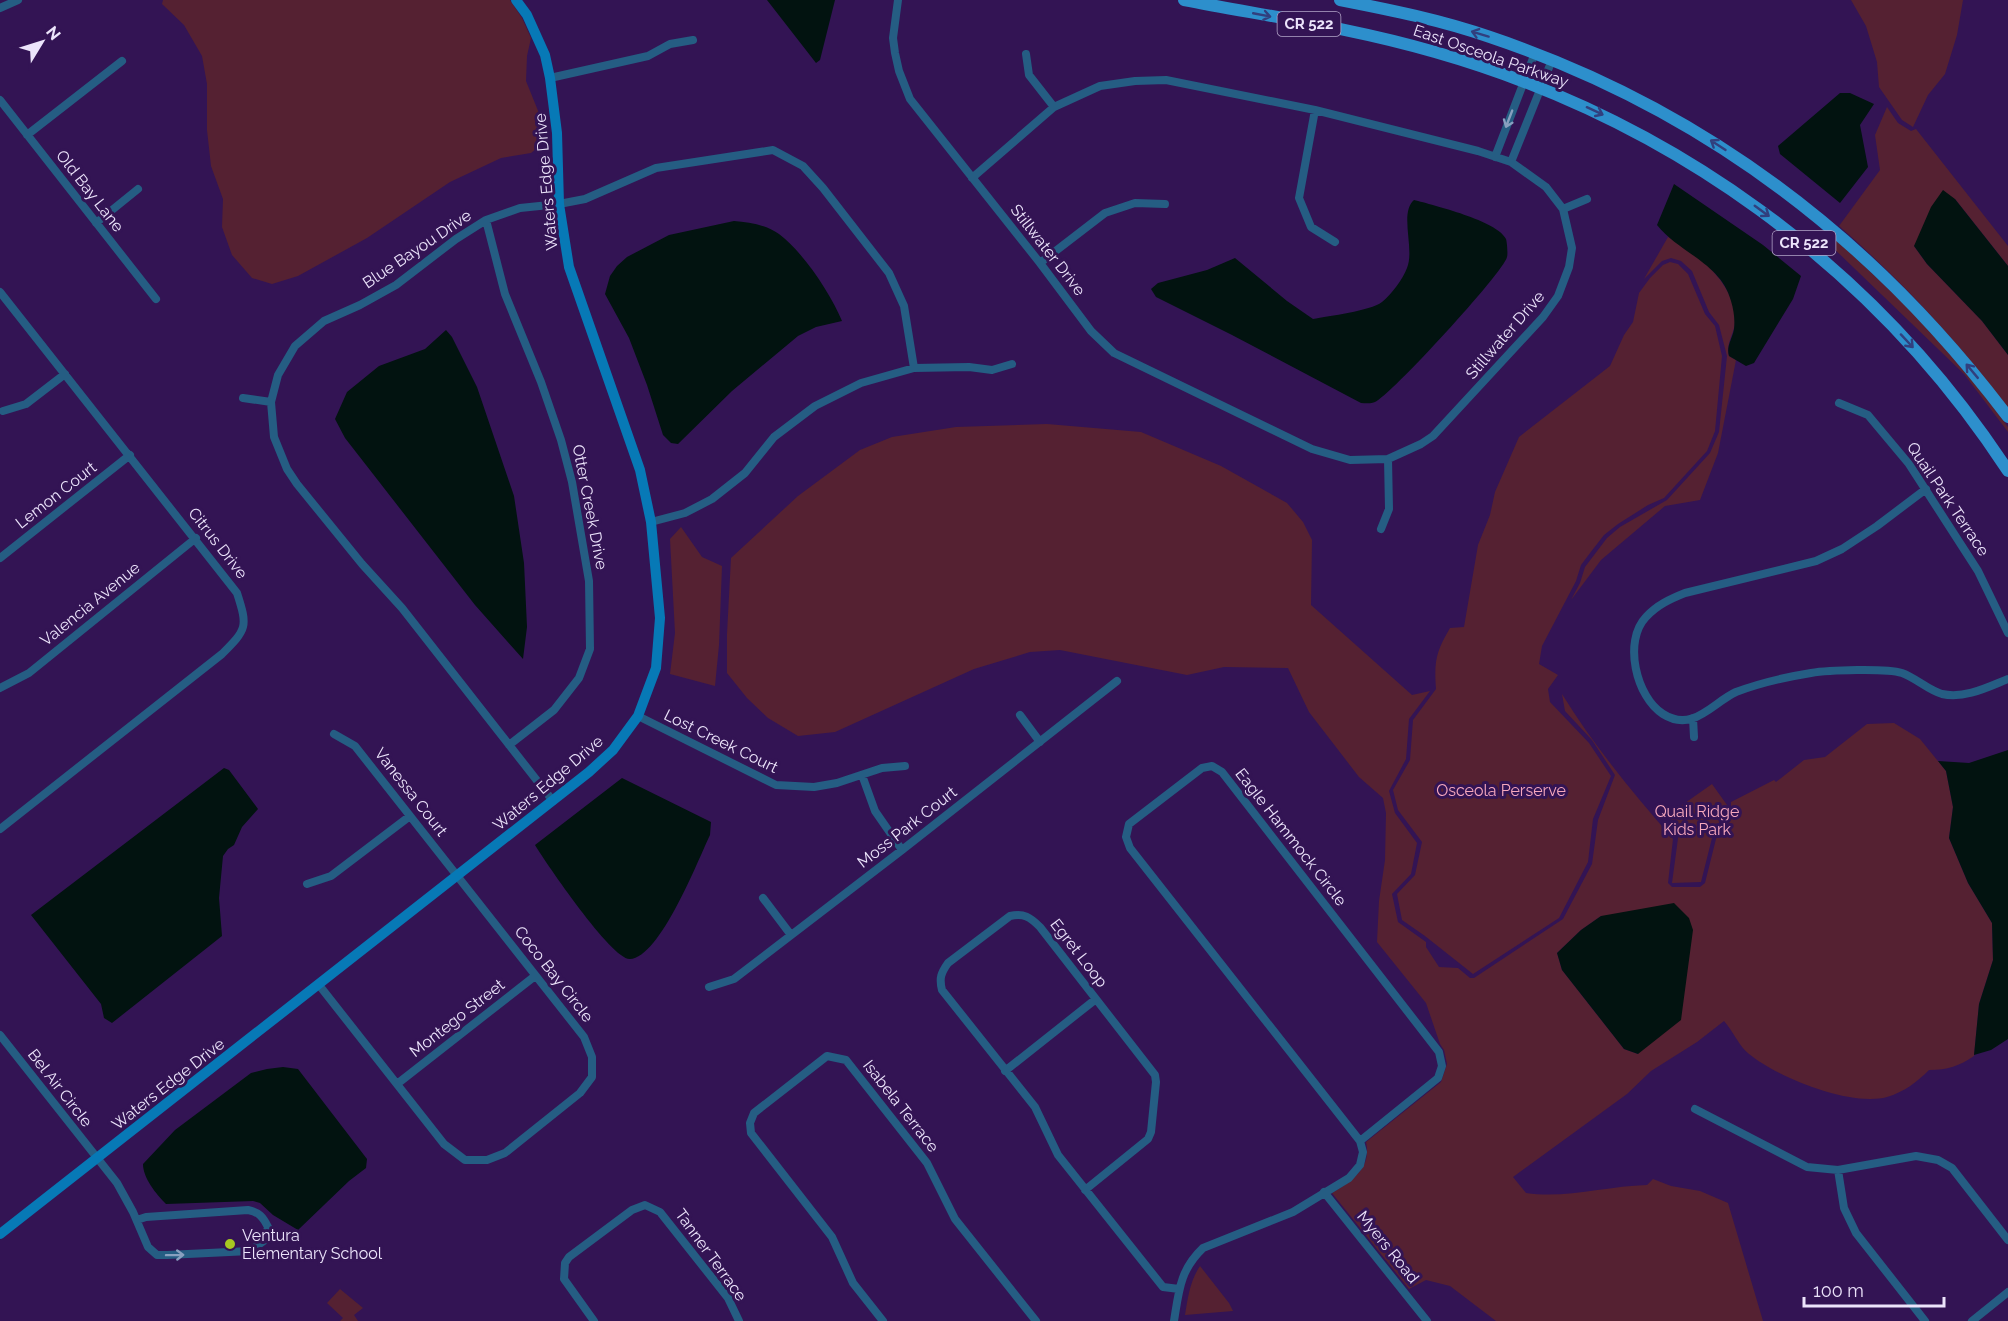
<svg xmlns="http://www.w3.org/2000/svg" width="2008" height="1321" viewBox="0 0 2008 1321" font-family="Raleway,sans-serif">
<rect width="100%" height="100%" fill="#331454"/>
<path fill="#552132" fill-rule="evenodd" d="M 163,0 L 510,0 L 522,18 L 531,38 L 527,56 L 526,81 L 545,128 L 542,144 L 531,153 L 501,158 L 450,182 L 367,238 L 298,276 L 272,284 L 252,278 L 232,255 L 222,227 L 223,199 L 211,166 L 207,130 L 207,84 L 202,56 L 184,25 L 162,4 Z
M 1851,0 L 1963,0 L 1957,35 L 1945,74 L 1928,95 L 1913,127 L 1902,120 L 1879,87 L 1877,62 L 1866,26 Z
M 1887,107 L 1898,123 L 1911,131 L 1916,129 L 2008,246 L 2008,266 L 1955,199 L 1914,246 L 1927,264 L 1982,321 L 2008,355 L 2008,408 C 1958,342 1902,281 1839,226 L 1880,170 L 1875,135 Z
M 1832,235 L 1921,320 L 1978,386 L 2008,427 L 2008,432 L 1964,374 L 1827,242 Z
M 1668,237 C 1698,255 1735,282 1735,321 C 1735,333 1725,344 1729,356 L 1736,360 L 1718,453 L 1700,500 L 1665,506 L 1601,560 L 1571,600 L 1580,583 L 1585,567 L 1607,538 L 1620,527 L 1667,500 L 1710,453 L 1719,432 L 1727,356 L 1719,325 L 1709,312 L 1692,271 L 1681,261 L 1671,258 L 1662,261 L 1644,279 Z
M 1670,262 L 1678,264 L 1688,274 L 1705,314 L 1715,326 L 1722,356 L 1715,431 L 1707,451 L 1664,498 L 1648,505 L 1618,524 L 1604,535 L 1590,553 L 1581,565 L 1576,581 L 1542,646 L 1539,664 L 1558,675 L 1548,689 L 1550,702 L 1589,743 L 1611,776 L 1593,819 L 1588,862 L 1559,918 L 1473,974 L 1425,936 L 1402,920 L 1397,894 L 1415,875 L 1422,842 L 1398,810 L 1393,790 L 1410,760 L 1413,720 L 1436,689 C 1434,661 1436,652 1450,628 L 1464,627 L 1478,545 L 1490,515 L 1495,492 L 1519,437 L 1610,366 L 1624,335 L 1633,322 L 1639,293 L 1650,278 L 1663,265 Z
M 1047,424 L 1141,432 L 1221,466 L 1287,503 L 1303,522 L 1312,540 L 1311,605 L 1412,695 L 1430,691 L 1409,719 L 1406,759 L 1389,791 L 1395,813 L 1417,843 L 1411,874 L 1392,894 L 1398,922 L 1426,942 L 1426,947 L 1439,967 L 1458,968 L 1470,978 L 1474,978 L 1563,919 L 1592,864 L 1598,820 L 1615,775 L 1592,740 L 1565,711 L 1562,694 C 1594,746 1633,793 1673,839 L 1668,883 L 1672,887 L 1700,887 L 1705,883 L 1716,839 L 1731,807 L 1731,802 L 1774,780 L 1776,782 L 1804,760 L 1825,757 L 1867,724 L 1894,723 L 1920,739 L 1946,771 L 1953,807 L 1949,838 L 1968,883 L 1992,923 L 1993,960 L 1979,1004 L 1974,1056 C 1959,1066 1948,1070 1929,1070 C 1917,1082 1904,1092 1887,1097 C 1850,1107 1777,1077 1749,1054 C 1739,1046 1733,1031 1724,1021 L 1697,1042 L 1651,1071 L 1627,1094 L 1513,1177 L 1526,1193 C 1565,1199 1607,1186 1647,1185 L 1653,1179 L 1671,1186 L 1700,1191 L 1728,1203 L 1763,1321 L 1496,1321 L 1450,1286 L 1426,1280 L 1409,1289 L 1332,1193 C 1352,1181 1372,1168 1366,1142 L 1441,1082 L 1447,1064 L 1444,1050 L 1440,1044 L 1426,1003 L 1377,942 L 1379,901 L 1385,860 L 1386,813 L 1383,798 L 1359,777 L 1309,712 L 1288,668 L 1224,667 L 1187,675 L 1060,650 L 1030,652 L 974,669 L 835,732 L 798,736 L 768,718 L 747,698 L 727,673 L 727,634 L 731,558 L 798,496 L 860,450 L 892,437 L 956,427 ZM 1601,916 L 1638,1054 L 1624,1049 L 1562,970 L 1557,953 L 1581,930 Z
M 681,527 L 702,557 L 722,566 L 719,645 L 715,686 L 670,674 L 675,633 L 670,539 Z
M 1712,784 L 1727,805 L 1712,838 L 1701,882 L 1672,883 L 1679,831 L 1668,815 Z
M 1200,1266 L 1229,1303 L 1233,1311 L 1185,1315 C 1188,1297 1190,1281 1200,1266 Z
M 340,1289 L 363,1308 L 354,1315 L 358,1321 L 340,1321 L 343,1318 L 327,1303 Z"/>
<path fill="#021310" d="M 767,0 L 835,0 L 820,60 L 816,63 Z
M 1840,93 L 1850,93 L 1874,104 L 1860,125 L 1868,167 L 1840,203 L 1780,154 L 1778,146 Z
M 1674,184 L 1763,245 L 1801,276 L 1793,299 L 1754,363 L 1746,366 L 1729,356 C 1726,346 1732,340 1734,329 C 1735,320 1734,311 1731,301 C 1721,263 1679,253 1657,225 Z
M 1943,190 L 1955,199 L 2008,266 L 2008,355 L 1982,321 L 1927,264 L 1914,246 L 1931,207 Z
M 1414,200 C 1433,205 1498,221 1506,239 C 1507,242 1508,254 1507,257 C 1504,272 1389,397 1375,402 C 1371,404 1365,403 1361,403 L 1232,335 L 1156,297 L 1151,289 L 1158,283 L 1207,270 L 1235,258 L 1287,301 L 1313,319 C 1329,316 1370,311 1382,302 C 1391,295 1403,279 1407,268 C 1415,249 1399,213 1414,200 Z
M 734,221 C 749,222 766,225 779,234 C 803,252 831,294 842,321 L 816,327 L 798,336 L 732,391 L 678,444 L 671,443 L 663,435 L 647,385 L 629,338 L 605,294 L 610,276 L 617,266 L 627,257 L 669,235 Z
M 446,330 L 452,337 L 477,387 L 514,496 L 524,563 L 527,627 L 523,659 L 475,605 L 345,438 L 335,419 L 347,392 L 379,366 L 425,349 Z
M 2008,750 L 2008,1039 L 1991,1050 L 1974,1055 L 1979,1004 L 1993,960 L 1992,923 L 1968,883 L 1949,838 L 1953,807 L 1946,771 L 1938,761 L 1969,763 Z
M 224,768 L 229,770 L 258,809 L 242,827 L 234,845 L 228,849 L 223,856 L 219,898 L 222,936 L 112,1023 L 104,1018 L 101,1004 L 31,915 Z
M 622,778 L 711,822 L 710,835 C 698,860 660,958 630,959 C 612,960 546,863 535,845 Z
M 1674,903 L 1689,918 L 1693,930 L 1681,1020 L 1638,1054 L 1624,1049 L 1562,970 L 1557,953 L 1581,930 L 1601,916 Z
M 283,1067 L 298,1069 L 367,1159 L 366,1168 L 349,1181 L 298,1230 L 273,1215 L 260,1203 L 253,1201 L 166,1204 C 156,1194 143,1178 143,1164 L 175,1130 L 251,1073 L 267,1069 Z"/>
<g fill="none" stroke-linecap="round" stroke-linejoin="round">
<path stroke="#255d83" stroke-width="8" d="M 898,0 L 893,38 L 895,53 L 899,71 L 910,99 L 1040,263 L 1091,331 L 1114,353 L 1312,449 L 1350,460 L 1388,459 L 1421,444 L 1433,436 L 1543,317 L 1558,296 L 1569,267 L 1572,248 L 1563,209 L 1546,187 L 1511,162 L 1478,151 L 1315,110 L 1166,80 L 1135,81 L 1100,86 L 1054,107 L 972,178
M 0,8 L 18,0
M 1026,54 L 1029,75 L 1054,107
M 550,78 L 648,56 L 670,44 L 693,40
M 0,100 L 156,299
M 1315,110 L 1299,198 L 1311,227 L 1335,242
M 27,135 L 122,61
M 1495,157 L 1535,53
M 1511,162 L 1552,60
M 1563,209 L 1587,199
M 486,220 L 505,294 L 541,382 L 561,440 L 572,482 L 589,581 L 590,649 L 579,678 L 554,710 L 509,745
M 96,223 L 138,189
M 1040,263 L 1105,213 L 1135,203 L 1165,204
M 0,292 L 237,593 C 248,627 247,629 222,654 L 0,829
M 243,398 L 271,402
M 1839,403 L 1868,415 L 1909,464 L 1978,571 L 2008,633
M 3,411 L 26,404 L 65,374
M 1926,489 L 1877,526 L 1842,549 L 1816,561 L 1685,593 C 1670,599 1657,605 1646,617 C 1623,641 1636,697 1663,714 C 1693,733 1712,703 1736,692 C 1760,683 1786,677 1811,673 C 1828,670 1886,668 1902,673 C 1916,678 1928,690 1942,694 C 1965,699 1988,687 2008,679
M 651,522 L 685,513 L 712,499 L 745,473 L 774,437 L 815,406 L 861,383 L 914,368 L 969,367 L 992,370 L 1012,364
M 1381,529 L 1389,509 L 1388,459
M 0,558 L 130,455
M 0,688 L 29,673 L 196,538
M 1020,715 L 1040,742
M 638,716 L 776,785 L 814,787 L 837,783 L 882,768 L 905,766
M 1693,718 L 1694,737
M 862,775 L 875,811 L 902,850
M 553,801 L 402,608 L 362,564 L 297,484 L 287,469 L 274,437 L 271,402 L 278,375 L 295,346 L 324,321 L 360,305 L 396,285 L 456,239 L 486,220 L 520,208 L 559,204 L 585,199 L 656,168 L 773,150 L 803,166 L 823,188 L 889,273 L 904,306 L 914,368
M 307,884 L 331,876 L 410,816
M 763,898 L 791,935
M 319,985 L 444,1144 L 465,1160 L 487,1160 L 505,1153 L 580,1093 L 592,1077 L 592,1057 L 584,1037 L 355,746 L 334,734
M 709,987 L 734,979 L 902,850 L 1117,681
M 0,1035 L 117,1183 L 133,1212 L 148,1247 L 157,1255 L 167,1255 L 250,1251 L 265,1240 L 268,1227 C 263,1217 259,1212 248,1210 L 146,1217 L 137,1220
M 1005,1071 L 1096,999
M 397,1084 L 535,976
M 1695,1109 L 1807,1167 L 1838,1170 L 1916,1156 L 1938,1160 L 1952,1168 L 2008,1240
M 1838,1170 L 1844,1208 L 1856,1233 L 1925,1321
M 1085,1190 L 1148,1139 L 1151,1132 L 1156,1082 L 1155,1075 L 1040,927 C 1030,917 1024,913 1010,916 L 948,963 C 941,973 939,978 942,990 L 1035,1107 L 1058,1155 L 1163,1287 L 1179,1289
M 1324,1192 L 1427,1321
M 594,1321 L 564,1279 L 565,1263 L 569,1257 L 632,1210 L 645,1205 L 660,1212 L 728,1298 L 739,1321
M 883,1321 L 853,1283 L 832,1237 L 751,1133 L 750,1123 L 754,1113 L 827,1056 L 846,1060 L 927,1163 L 955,1219 L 1036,1321
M 1174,1321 C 1179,1290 1180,1270 1203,1248 L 1293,1212 L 1349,1178 L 1360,1165 L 1363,1152 L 1360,1141 L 1130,848 L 1126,837 L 1129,824 L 1202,768 L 1212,766 L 1222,772 L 1439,1052 L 1442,1066 L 1438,1078 L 1360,1141
M 1972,1321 L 2008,1292"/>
<path stroke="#0779b6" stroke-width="10" d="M 0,1234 L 589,772 L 613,750 L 638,716 L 656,668 L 660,618 L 651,522 L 640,470 L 569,267 L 559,204 L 557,133 L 550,78 L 545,55 L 527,15 L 516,0"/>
<path stroke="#2d8fcc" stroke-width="12" d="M 1184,0 C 1267,16 1353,28 1435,52 C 1670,119 1874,266 2008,471
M 1340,0 C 1391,10 1441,20 1490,37 C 1704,109 1873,238 2008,417"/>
</g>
<defs><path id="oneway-shaft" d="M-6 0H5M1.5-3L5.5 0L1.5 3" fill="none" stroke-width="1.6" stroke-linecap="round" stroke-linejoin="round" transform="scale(1.5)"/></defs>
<g stroke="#313f7e">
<use href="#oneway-shaft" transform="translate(1262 15) rotate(11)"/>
<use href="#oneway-shaft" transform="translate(1480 34) rotate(-163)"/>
<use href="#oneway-shaft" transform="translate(1595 111) rotate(25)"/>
<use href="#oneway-shaft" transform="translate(1718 145) rotate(-147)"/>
<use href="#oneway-shaft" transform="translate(1762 211) rotate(36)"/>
<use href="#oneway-shaft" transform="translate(1907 341) rotate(47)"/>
<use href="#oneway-shaft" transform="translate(1972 371) rotate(-130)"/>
</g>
<g stroke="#88a0bf">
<use href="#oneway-shaft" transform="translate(1509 119) rotate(111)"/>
<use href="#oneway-shaft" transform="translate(175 1255) rotate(-1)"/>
</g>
<circle fill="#a6c821" stroke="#331454" stroke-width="2" cx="230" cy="1244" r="6"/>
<g text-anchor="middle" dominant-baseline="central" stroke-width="6" stroke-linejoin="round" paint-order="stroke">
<g fill="#331454" stroke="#b4a6c9" stroke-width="1.5">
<rect x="1277.5" y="12" width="63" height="24" rx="4.5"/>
<rect x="1772.5" y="231" width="63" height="24" rx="4.5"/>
</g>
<g font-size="15" font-weight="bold" fill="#ece4fb">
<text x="1309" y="24">CR 522</text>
<text x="1804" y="243">CR 522</text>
</g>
<g font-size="16" fill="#ece4fb" stroke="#331454">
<text transform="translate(1491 56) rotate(19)">East Osceola Parkway</text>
<text transform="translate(546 182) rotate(-95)">Waters Edge Drive</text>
<text transform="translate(90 191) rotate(52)">Old Bay Lane</text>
<text transform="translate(417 249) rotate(-34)">Blue Bayou Drive</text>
<text transform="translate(1048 250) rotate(52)">Stillwater Drive</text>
<text transform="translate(1505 335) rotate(-49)">Stillwater Drive</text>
<text transform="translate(56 495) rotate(-38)">Lemon Court</text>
<text transform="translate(1948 499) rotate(56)">Quail Park Terrace</text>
<text transform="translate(590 507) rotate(79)">Otter Creek Drive</text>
<text transform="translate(218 543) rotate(52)">Citrus Drive</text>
<text transform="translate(90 604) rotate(-39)">Valencia Avenue</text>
<text transform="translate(721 741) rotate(26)">Lost Creek Court</text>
<text transform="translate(548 783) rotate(-40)">Waters Edge Drive</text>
<text transform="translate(411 792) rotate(52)">Vanessa Court</text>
<text transform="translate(907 827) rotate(-38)">Moss Park Court</text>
<text transform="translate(1291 837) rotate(52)">Eagle Hammock Circle</text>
<text transform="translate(1079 953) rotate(52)">Egret Loop</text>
<text transform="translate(554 974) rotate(52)">Coco Bay Circle</text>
<text transform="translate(457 1018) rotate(-38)">Montego Street</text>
<text transform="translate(168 1084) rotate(-38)">Waters Edge Drive</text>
<text transform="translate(60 1088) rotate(52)">Bel Air Circle</text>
<text transform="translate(901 1106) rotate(52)">Isabela Terrace</text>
<text transform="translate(1388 1247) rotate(51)">Myers Road</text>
<text transform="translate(711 1255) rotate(54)">Tanner Terrace</text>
</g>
<g font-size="16" fill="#f6a8bd" stroke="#331454">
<text x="1501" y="790">Osceola Perserve</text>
<text x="1697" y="811">Quail Ridge<tspan x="1697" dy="18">Kids Park</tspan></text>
</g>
<g font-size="16" fill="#ece4fb" stroke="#331454" text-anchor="start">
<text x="242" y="1235">Ventura<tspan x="242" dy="18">Elementary School</tspan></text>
</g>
</g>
<g transform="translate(42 42) rotate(52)" stroke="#331454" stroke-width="4.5" paint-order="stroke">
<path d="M0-4.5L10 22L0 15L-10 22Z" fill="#ece4fb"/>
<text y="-9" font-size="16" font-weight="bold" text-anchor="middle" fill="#ece4fb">N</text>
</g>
<path d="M1804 1297v9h140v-9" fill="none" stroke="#ece4fb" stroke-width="3"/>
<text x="1813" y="1297" font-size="18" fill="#ece4fb" stroke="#331454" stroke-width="4.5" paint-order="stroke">100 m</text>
</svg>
